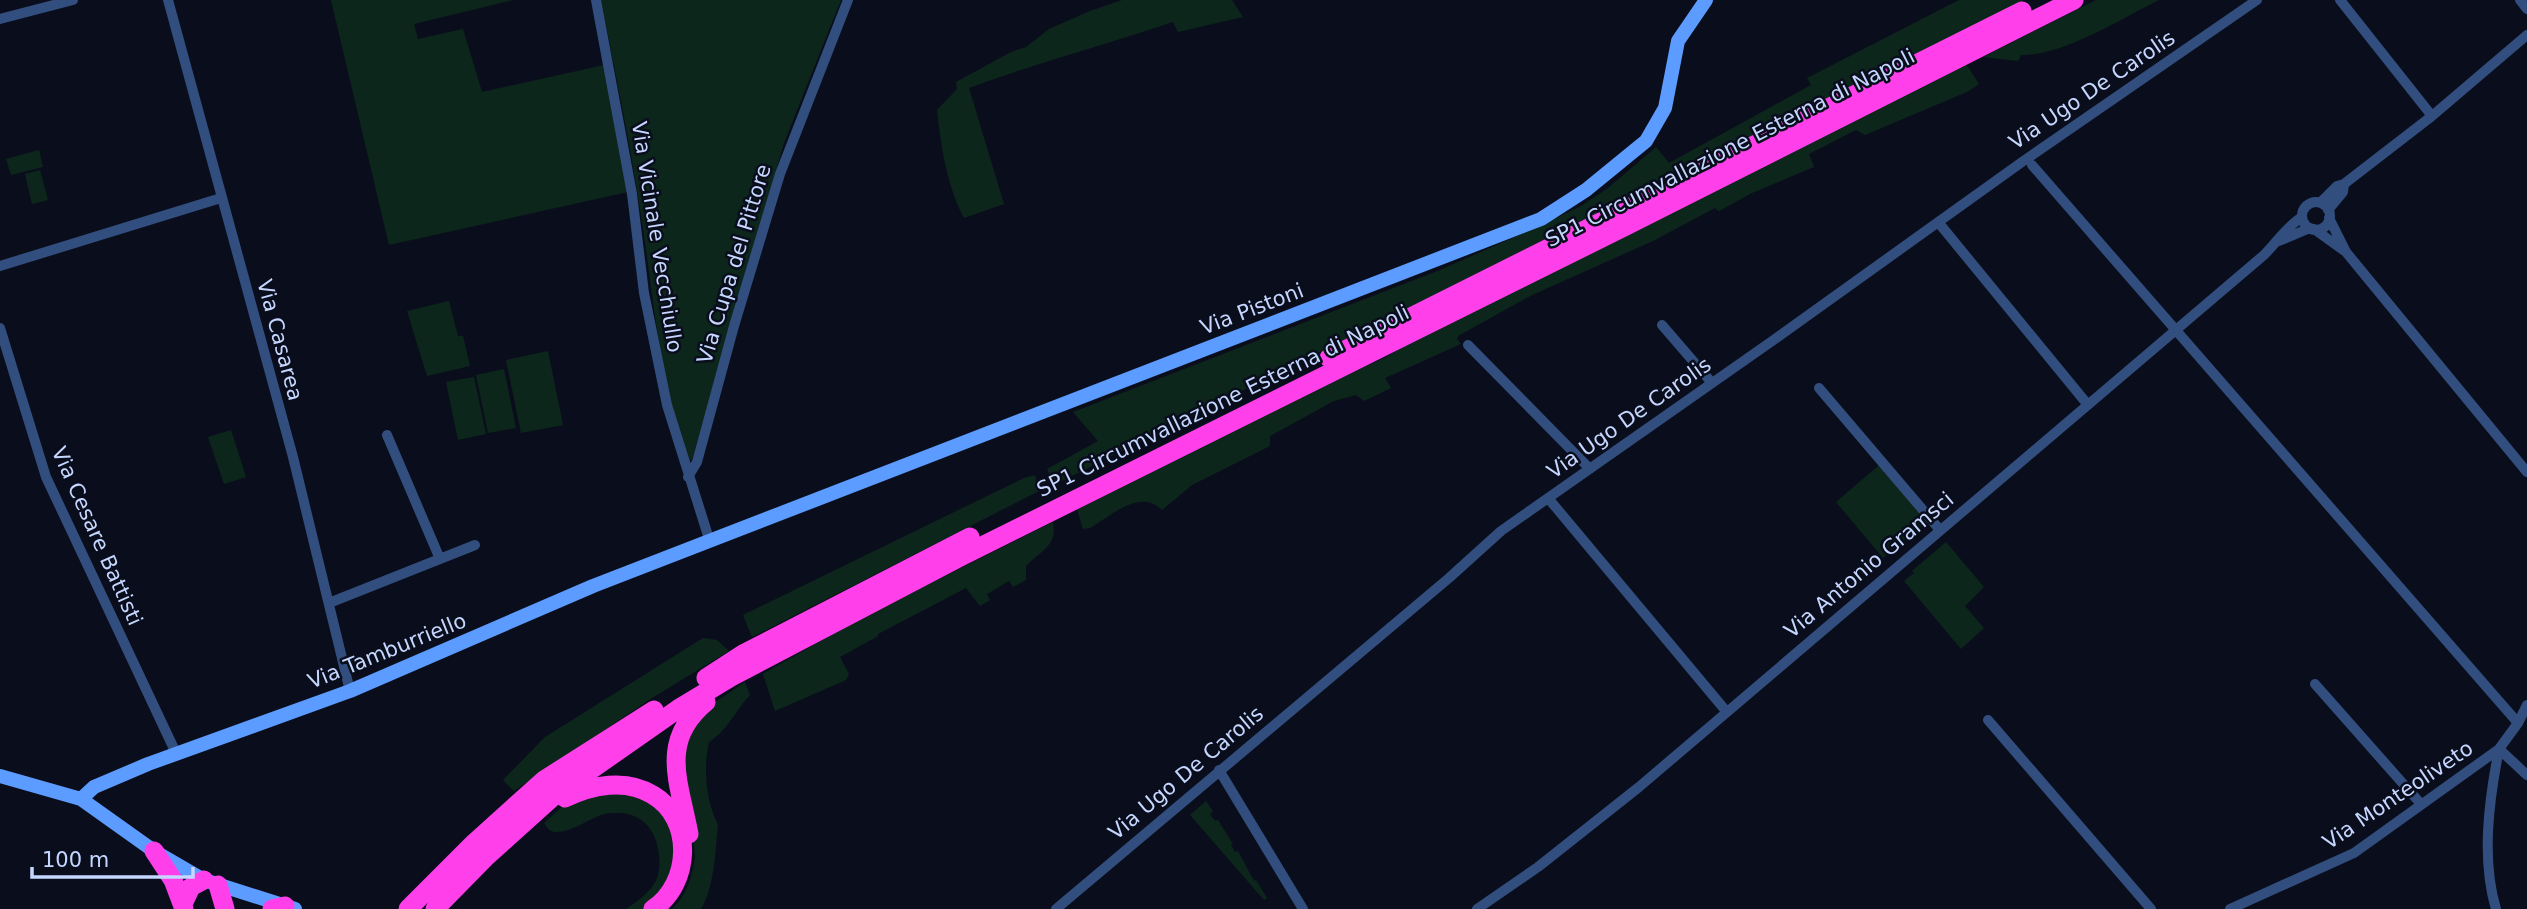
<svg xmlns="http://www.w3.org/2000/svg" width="2527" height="909" viewBox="0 0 2527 909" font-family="'DejaVu Sans',sans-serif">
<rect width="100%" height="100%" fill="#0a0e1c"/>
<path fill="#0d261b" d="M 331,0 L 513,0 L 414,24 L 418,39 L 463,29 L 482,92 L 604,65 L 628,192 L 389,245 Z
M 601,0 L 841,0 L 784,143 L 692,460 L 688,460 C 659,378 654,300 641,215 C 630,143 615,71 601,0 Z
M 1122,0 L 1232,0 L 1243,17 L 1178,32 L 1173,22 C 1105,45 1036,63 969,88 L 1004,204 L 964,218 C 947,186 941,146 937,110 L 957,89 L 956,82 L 1011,52 L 1026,47 L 1049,29 L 1090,11 Z
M 1959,0 L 2024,0 L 1054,485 L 1047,469 L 1098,441 L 1073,412 L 1440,270 L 1544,224 L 1581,206 L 1608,188 L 1656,147 L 1669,163 L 1811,85 L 1807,78 Z
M 2096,0 L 2159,0 C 2120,19 2063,56 2021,55 L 2018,61 L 1983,57 Z
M 1966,64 L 1979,84 L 1969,91 L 1865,135 L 1856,130 L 1809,154 L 1814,167 L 1752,193 L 1719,211 L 1715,208 L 1653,241 L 1532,295 L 1458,336 L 1457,339 L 1461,344 L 1385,378 L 1391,388 L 1364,401 L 1356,395 L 1334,401 L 1270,436 L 1270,446 L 1192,485 L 1162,510 C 1140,488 1111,516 1090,528 L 1083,529 L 1077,509 L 1354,371 L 1385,358 L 1400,348 Z
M 39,150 L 43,167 L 11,175 L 6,159 Z
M 40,170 L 48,200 L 32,204 L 25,174 Z
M 449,301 L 458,336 L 463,336 L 470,366 L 427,376 L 407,311 Z
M 548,351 L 563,425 L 521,433 L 506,360 Z
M 504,369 L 516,428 L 488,433 L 476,375 Z
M 474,377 L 486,434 L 458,440 L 446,382 Z
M 231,430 L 246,477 L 224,484 L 208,437 Z
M 1879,465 L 1927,522 L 1883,558 L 1836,502 Z
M 1035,475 L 1039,491 L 752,637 L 743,615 L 1024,478 Z
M 1053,522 C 1058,546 1040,551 1026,566 L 1026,580 L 1013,587 L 1009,581 L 987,594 L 990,600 L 980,606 L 966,588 L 878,634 L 878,636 L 840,657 L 849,674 L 846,680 L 775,711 L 763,674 L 857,620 Z
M 1946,542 L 1984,587 L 1965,606 L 1984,628 L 1961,649 L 1904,581 L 1914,573 L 1912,571 Z
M 703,638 L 717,640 L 729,651 L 652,698 L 514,791 L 503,780 L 545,737 Z
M 745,682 L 750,695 C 735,711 728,730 709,742 C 703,769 706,801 718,825 C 715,852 715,885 701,909 L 672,909 C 687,895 692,877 695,857 L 684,745 L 705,709 Z
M 620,790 L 657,806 L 673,829 L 675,874 L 646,909 L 626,909 C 636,902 647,895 654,884 C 661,872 660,862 658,848 C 653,820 629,807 601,815 C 587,820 572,832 556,832 C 550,832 547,828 544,823 L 571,799 Z
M 1206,801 L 1213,811 L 1210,814 L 1215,821 L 1218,820 L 1233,844 L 1231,845 L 1235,852 L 1238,851 L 1254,881 L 1256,880 L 1267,898 L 1264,900 L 1190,815 Z"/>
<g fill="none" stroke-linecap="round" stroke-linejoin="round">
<path stroke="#324e7e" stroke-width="10" d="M 168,0 L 293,457 L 350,691
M 596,0 L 632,194 L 644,293 L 667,405 L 710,542
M 2340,0 L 2432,116
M 2520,0 L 2527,9
M 0,19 L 73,0
M 2032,165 L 2518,723
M2302 216a14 14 0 1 1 28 0a14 14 0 1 1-28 0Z
M 2320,203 L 2337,186 L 2344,184 L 2432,116 L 2527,35
M 2328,210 L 2343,192 L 2344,184
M 2329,218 L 2346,252 L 2527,472
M 1938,222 L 2088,405
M 2314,229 L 2346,252
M 2279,241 L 2310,228
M 0,266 L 221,198
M 1662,325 L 1712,383
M 0,328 L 46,477 L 176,753
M 1468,345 L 1590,469
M 1819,388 L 1940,530
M 387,435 L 440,559
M 688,477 L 697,462 L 734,326 L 780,174 L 848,0
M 1548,498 L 1726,711
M 329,603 L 475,545
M 2315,684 L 2421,804
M 1988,720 L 2151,909
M 2499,749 L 2527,775
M 1219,770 L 1303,909
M 1056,909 L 1449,578 L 1501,531 L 1775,339 L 2022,162 L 2257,0
M 1477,909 L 1538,867 L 1639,787 L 2264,255 C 2277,242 2286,227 2302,217
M 2230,909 L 2354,853 L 2499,749 L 2518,723 L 2527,705
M 2496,909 C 2481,859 2489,800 2499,749"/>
<path stroke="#5c9bff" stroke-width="14" d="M 0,776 L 81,799 L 154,851 L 204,880 L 295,909
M 81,799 L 94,787 L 148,764 L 350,691 L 593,586 L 1541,219 L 1586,190 L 1646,141 L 1665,108 L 1678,41 L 1706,0"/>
<path stroke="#ff40ea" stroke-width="19" d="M 1329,358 L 2022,11
M 706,678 L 743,654 L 970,537
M 565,798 C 592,785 626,778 653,795 C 694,819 691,884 653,909
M 689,834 C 679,781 659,741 706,702
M 154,851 L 173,880 L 184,909
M 218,885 L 225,909
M 183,904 L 191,887 L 204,880
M 272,909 L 285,906
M 408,909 L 474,843 L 544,780 L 654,710
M 435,909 L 485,858 L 555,795 L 678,709 L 731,677 L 960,557 L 1626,226 L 2074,0"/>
</g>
<g text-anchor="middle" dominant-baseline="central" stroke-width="5" stroke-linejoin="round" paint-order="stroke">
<g font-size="21" fill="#c5d6ff" stroke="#0a0e1c">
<text transform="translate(2092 90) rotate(-34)">Via Ugo De Carolis</text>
<text transform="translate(1730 148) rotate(-27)">SP1 Circumvallazione Esterna di Napoli</text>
<text transform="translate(657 237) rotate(81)">Via Vicinale Vecchiullo</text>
<text transform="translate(734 264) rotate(-73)">Via Cupa del Pittore</text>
<text transform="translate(1252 309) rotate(-21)">Via Pistoni</text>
<text transform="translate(280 340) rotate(75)">Via Casarea</text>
<text transform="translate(1223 401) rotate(-26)">SP1 Circumvallazione Esterna di Napoli</text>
<text transform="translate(1629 418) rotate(-35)">Via Ugo De Carolis</text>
<text transform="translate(97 536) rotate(66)">Via Cesare Battisti</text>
<text transform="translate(1869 565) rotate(-40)">Via Antonio Gramsci</text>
<text transform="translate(387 651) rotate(-22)">Via Tamburriello</text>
<text transform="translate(1186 773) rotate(-40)">Via Ugo De Carolis</text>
<text transform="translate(2398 795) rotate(-34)">Via Monteoliveto</text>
</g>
</g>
<path d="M32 867v10h161v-10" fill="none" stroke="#c5d6ff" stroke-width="3.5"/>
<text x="42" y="867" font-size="21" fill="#c5d6ff" stroke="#0a0e1c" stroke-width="5" paint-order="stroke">100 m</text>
</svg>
